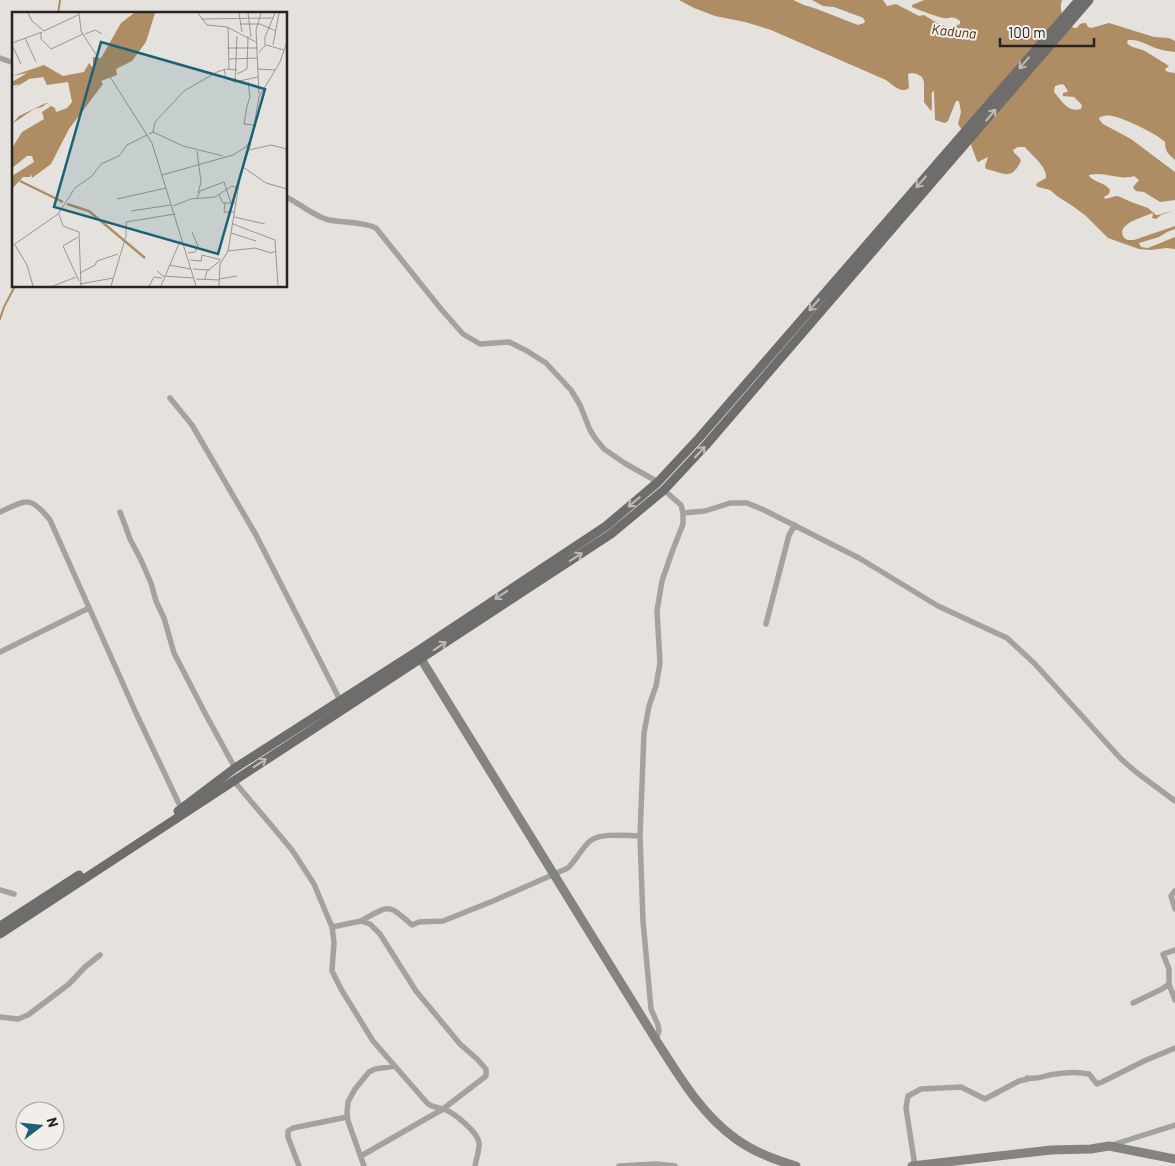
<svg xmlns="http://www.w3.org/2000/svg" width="1175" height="1166" viewBox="0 0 1175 1166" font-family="Barlow,sans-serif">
<rect width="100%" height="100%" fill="#e5e2de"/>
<path fill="#ae8c64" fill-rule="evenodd" d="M 679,0 L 793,0 L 804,5 L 814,8 L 858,25 L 864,23 L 865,21 L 863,18 L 861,17 L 834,7 L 823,6 L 812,0 L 883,0 L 887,6 L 896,4 L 919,16 L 924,15 L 937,23 L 950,28 L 960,24 L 960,21 C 952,15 952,19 944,18 C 940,18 916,9 912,7 L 912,5 L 924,0 L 1062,0 C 1058,10 1065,29 1077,28 C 1079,24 1081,23 1086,23 L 1088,27 L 1091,28 L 1109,23 L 1154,37 L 1169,38 L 1175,41 L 1175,52 C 1170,51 1164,51 1159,49 C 1148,46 1141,39 1128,40 L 1127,43 C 1131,48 1139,48 1145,51 C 1153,56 1161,61 1169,66 L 1165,69 L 1165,70 L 1168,72 L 1175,73 L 1175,160 C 1168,154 1165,151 1165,142 C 1157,134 1124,118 1112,116 C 1107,115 1104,116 1100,117 L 1099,119 L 1103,124 L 1131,139 L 1175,172 L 1175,200 L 1160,202 L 1144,192 L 1136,191 L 1134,189 L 1133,187 L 1139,180 L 1134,176 C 1120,181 1104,171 1089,175 L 1089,176 C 1095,183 1105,182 1110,190 L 1109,194 L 1104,197 L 1105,199 L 1116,196 L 1118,196 L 1131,202 L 1148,208 L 1156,215 L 1158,215 L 1175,210 L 1161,215 L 1156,219 L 1152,218 L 1153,214 L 1152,213 C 1145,217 1117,223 1123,236 C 1126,241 1130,240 1134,240 L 1175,226 L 1175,229 L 1167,232 L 1159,237 L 1139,243 L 1141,247 L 1148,248 L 1175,237 L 1175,249 L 1166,248 L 1151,250 L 1139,249 L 1108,238 L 1086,216 L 1074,207 L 1057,196 L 1050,190 L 1038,187 L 1036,185 L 1037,183 L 1046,178 C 1047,166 1032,156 1025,147 L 1018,147 L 1013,150 C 1014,155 1019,155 1021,161 C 1011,182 1002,172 986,169 L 985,166 L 988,157 L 978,162 L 977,161 L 970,142 L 958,124 L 961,112 L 959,101 L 956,101 L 948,121 L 945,123 L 935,120 L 934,91 L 932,92 C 931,98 933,107 931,111 L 924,102 L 924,82 L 922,77 L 917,74 L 912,73 L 908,74 L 909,88 C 901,94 893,85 886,80 L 771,30 L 745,22 L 715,16 L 694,8 ZM 1062,84 L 1064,85 L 1068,91 L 1067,92 L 1063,93 L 1063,96 L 1074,97 L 1082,105 L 1081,109 C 1071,112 1065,106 1059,98 C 1058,97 1054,92 1054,91 C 1054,89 1055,88 1055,86 Z"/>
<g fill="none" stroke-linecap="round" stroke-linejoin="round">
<path stroke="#ae8c64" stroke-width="2" d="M 58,14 L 60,0
M 0,319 L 4,307 L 15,286"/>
<path stroke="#a4a2a1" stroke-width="5.5" d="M 0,58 L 14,63
M 286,197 C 301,204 313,216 329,220 C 344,223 362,221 376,228 L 441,309 L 463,334 L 480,344 L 509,342 L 527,351 L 546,363 L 571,390 L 580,405 L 590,430 L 595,438 L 604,449 L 626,464 L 658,482
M 170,398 L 192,425 L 256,535 L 340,700
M 0,512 C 27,500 30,495 50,520 L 136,713 L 181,808
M 120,512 L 125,525 L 130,539 L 141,560 L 151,583 L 156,601 L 164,618 L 174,653 L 206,715 L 235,768
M 683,513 L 705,511 L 730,503 L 747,503 L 764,510 L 859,558 L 938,606 L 1007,638 L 1035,664 L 1121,759 L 1136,772 L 1175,801
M 766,624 L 789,535 L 795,525
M 0,652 L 89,608
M 234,781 L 292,850 L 314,884 L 332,927 L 334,942 L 332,971 L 341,989 L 373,1041 L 428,1104 C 434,1108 440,1107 446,1110 C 455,1114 478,1132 479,1143 C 480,1148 476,1160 475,1166
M 0,890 L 14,894
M 1175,891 L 1171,896 L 1175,909
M 361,921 C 390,905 387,903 412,925 L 419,922 L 443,921 L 493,901 L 568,868 C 576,860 582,848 590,841 C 601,832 627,836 640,836
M 332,927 L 361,921 L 370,924 L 380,934 L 416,991 L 460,1044 L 477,1059 L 486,1069 L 486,1076 L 443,1109 L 361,1156
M 1175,950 L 1163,954 L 1169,969 L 1169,984 L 1175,1000
M 1133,1003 L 1162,989 L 1169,984
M 0,1017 L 18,1019 L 28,1015 L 69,984 L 85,967 L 100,955
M 656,1040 L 659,1031 L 658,1025 L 651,1009 L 643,921 L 640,836 L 644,733 L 649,706 L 656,686 L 660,663 L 657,611 L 662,581 L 672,552 L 683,524 L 683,513 L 681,505 L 664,490
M 1027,1078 C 1040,1080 1044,1075 1056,1074 C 1067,1072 1079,1072 1089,1074 L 1097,1084 L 1102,1082 L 1144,1061 L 1175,1048
M 1112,1145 L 1175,1125
M 299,1166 L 288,1137 L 288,1131 L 293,1128 L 347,1117
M 364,1166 L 348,1121 L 347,1113 L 348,1102 L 355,1089 L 369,1072 L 375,1069 L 395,1066
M 619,1166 L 656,1164 L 675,1166
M 915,1166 L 906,1108 L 908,1096 L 921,1089 L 961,1087 L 985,1099 L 1019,1081 L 1028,1079"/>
<path stroke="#858381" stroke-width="9" d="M 418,654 L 656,1040 C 679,1076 701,1114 736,1139 C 754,1152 775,1160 796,1166
M 912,1166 L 1051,1150 L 1091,1149 L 1109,1146 L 1175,1159"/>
<path stroke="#6f6d6b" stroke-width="9" d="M 178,811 L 235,768 L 416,652 L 606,526 L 658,482 L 699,438 L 1079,0
M 0,926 L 79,875
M 0,934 L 611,534 L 664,490 L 706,445 L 1089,0"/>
</g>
<defs><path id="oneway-shaft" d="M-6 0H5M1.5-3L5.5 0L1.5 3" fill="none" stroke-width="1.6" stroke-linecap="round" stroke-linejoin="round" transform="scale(1.25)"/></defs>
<g stroke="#bebbb8">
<use href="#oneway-shaft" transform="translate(1024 63) rotate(131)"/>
<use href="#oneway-shaft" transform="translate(991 115) rotate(-50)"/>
<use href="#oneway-shaft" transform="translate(921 182) rotate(131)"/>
<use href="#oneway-shaft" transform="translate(814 305) rotate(131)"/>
<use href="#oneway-shaft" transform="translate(700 452) rotate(-47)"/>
<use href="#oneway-shaft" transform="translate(634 502) rotate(140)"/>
<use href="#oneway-shaft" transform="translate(576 557) rotate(-33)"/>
<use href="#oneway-shaft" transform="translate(501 595) rotate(146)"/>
<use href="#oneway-shaft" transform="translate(440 646) rotate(-33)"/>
<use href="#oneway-shaft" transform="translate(260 763) rotate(-33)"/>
</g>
<g text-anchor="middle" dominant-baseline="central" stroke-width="4" stroke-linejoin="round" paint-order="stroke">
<g font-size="14" font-style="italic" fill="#4a3210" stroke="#f2efeb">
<text transform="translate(954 31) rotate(6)">Kaduna</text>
</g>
</g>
<g transform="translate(12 12)">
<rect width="275" height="275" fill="#e5e2de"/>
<path d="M 122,1 L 143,1 L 134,30 L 120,49 L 104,57 L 105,63 L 89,69 L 91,72 L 57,117 L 39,152 L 20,166 L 19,162 L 18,165 L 11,165 L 0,177 L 0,164 L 22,150 L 20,144 L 15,144 L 0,156 L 0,136 L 10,120 L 32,107 L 30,100 L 39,94 L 35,91 L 30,95 L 22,97 L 0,112 L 7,104 L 34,91 L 43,96 L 44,100 L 55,96 L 60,90 L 56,70 L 35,73 L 31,65 L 17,67 L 0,78 L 8,72 L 0,74 L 0,70 L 15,61 L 0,64 L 32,53 L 51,64 L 72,60 L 77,51 L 81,56 L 81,45 L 89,46 L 109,11 Z" fill="#ae8c64"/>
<path fill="none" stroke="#ae8c64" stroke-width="2.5" d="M 8,169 L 51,190M 55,192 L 77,199 L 133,246"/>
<path fill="none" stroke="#989693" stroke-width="1" d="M 16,1 L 20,9 L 32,19 L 66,3M 67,1 L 69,19 L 140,131 L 184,274M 186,1 L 195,13 L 215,15 L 244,30M 227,1 L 230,20M 236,1 L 239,25M 189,7 L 261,6M 228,12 L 248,12 L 264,19M 216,15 L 217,57M 29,20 L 29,27 L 39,37 L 71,22M 73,22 L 83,18 L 90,22M 13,26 L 24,50M 0,31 L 30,20M 0,33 L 9,52M 254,33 L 272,38M 261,33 L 267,1M 215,36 L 246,36M 247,40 L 253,34 L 253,25 L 263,1M 217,47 L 246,46M 212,57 L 214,66 L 223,70 L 246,65M 246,57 L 263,58M 225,62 L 235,57 L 236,24M 223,70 L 225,24M 247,82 L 244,18 L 249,1M 235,94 L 232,112 L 242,113M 235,94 L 238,85 L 236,70M 141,120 L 143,110 L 172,79 L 205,60 L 214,57 L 225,58M 137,122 L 141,120 L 171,134 L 211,144M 274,137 L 275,153M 237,138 L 259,133 L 275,137M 185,139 L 189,170 L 186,181M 231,155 L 254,171 L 275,177M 150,163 L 221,143 L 234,135 L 240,126 L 247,85 L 268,50 L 275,30M 207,183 L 211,191 L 224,191M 185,186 L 188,179 L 212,170 L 219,191M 105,187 L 154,176M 213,191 L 212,200 L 222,200M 161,194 L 179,187 L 203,185 L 220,174 L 227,176M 119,199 L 159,193M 47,202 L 51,214 L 67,220 L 69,274M 222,205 L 253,212M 221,212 L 263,228 L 266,274M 219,221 L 244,229M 66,225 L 51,234 L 67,269M 3,233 L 15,253 L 21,274M 0,234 L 46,202 L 63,176 L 80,164 L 89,152 L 107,144 L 115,133 L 135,123M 216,239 L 243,236 L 259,241 L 264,239M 176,241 L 183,240 L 186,234 L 180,220M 178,248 L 189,249 L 190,243 L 209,248M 157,253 L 179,257M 181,257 L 198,258M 145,259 L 151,264 L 182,266M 68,261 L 83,253 L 85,249 L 106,242M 184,267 L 207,268M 193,267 L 195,259 L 208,249M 207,267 L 225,264M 68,272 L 101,266M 41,274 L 64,265M 99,274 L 114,224 L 114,210 L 163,202M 137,274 L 142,265 L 150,266M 149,274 L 168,229M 207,274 L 208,252 L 216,239 L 228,166 L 239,130"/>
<path fill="#1e6174" fill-opacity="0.15" stroke="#1e6174" stroke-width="2.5" d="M 89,30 L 253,77 L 206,242 L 42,195 Z"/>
<rect width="275" height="275" fill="none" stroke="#252423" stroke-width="2.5"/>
</g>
<g transform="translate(40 1126) rotate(74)"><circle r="24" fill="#f2efeb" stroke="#a09e9b"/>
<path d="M0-4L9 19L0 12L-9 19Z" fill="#1e6174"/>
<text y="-8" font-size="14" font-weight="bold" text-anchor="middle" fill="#252423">N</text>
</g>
<path d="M1000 38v8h94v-8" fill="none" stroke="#252423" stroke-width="2.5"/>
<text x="1008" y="38" font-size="15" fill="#252423" stroke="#f2efeb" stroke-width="4" paint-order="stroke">100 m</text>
</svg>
